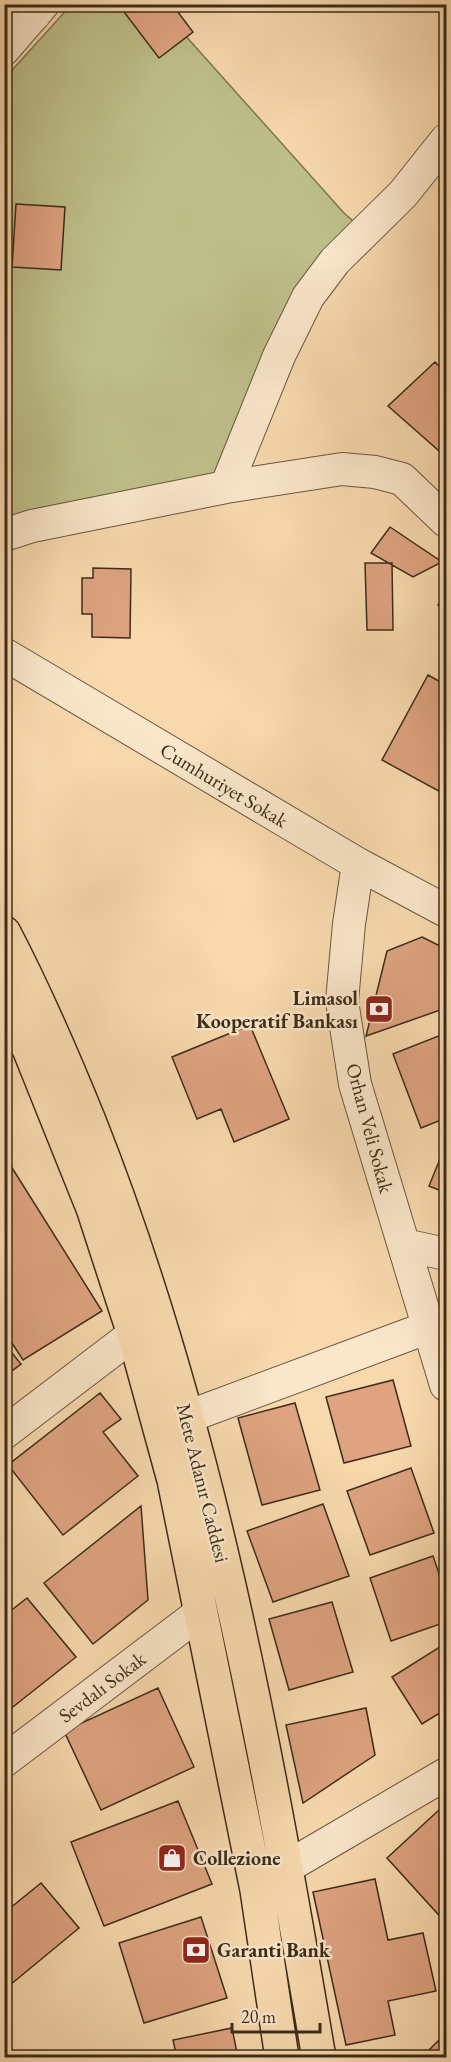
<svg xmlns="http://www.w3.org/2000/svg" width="451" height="2062" viewBox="0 0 451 2062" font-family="'EB Garamond',serif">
<rect width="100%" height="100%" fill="#f8d9ae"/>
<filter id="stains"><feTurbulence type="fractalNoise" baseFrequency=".00333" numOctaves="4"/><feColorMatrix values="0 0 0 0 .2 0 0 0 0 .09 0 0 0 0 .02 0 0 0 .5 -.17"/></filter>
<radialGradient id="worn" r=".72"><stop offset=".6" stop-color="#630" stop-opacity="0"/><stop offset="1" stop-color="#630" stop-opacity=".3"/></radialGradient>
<path fill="#bebf8a" stroke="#7d7652" stroke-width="1.5" d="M 71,5 L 158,5 L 344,213 L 361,228 L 216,478 L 5,527 L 5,78 Z"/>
<path fill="#dfa381" stroke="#3c2c19" stroke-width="1.5" d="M 118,4 L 172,4 L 193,32 L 159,58 Z
M 16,204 L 65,207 L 61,270 L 12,267 Z
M 435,362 L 446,373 L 446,457 L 388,406 Z
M 390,527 L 442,562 L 413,577 L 371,553 Z
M 365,563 L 392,563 L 393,630 L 367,630 Z
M 93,568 L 131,569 L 130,638 L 92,637 L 92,614 L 82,614 L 82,578 L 93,578 Z
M 446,591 L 446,610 L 438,605 Z
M 428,675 L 446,685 L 446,795 L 382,760 Z
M 422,937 L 446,949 L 446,1008 L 366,1036 L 387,951 Z
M 250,1025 L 289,1119 L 234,1142 L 221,1109 L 197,1119 L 172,1057 Z
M 446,1033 L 446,1118 L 421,1128 L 393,1054 Z
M 446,1144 L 446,1193 L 429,1186 Z
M 4,1155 L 102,1311 L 23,1360 L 4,1331 Z
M 4,1343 L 21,1364 L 4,1377 Z
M 393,1380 L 411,1446 L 344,1463 L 326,1397 Z
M 100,1393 L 121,1419 L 103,1432 L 138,1476 L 63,1535 L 8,1465 Z
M 295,1403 L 320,1490 L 262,1505 L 238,1418 Z
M 411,1468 L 434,1533 L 370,1555 L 347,1491 Z
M 323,1504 L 349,1576 L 273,1602 L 247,1531 Z
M 141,1506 L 148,1600 L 93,1644 L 44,1583 Z
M 433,1556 L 446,1594 L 446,1622 L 391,1641 L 370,1578 Z
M 27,1598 L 76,1657 L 4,1714 L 4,1616 Z
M 332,1602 L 353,1672 L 289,1690 L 269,1619 Z
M 446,1643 L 446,1709 L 422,1724 L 392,1677 Z
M 158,1688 L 194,1767 L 101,1810 L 64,1731 Z
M 366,1708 L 375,1755 L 303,1803 L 286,1725 Z
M 178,1801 L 212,1884 L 104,1926 L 71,1842 Z
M 440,1809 L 446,1816 L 446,1923 L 387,1858 Z
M 375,1879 L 388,1940 L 423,1933 L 436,1991 L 388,2001 L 395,2035 L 346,2045 L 313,1892 Z
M 41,1883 L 79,1928 L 4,1990 L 4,1913 Z
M 201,1917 L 227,1998 L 144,2023 L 119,1943 Z
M 232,2028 L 238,2058 L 177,2058 L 173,2040 Z
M 446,2033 L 446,2058 L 423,2058 L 422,2057 Z"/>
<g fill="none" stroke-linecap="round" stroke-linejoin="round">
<g stroke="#6b573e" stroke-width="34">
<path id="minor" d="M 4,10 L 34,15
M 4,49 L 43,4
M 226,487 L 279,356 L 308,297 L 335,261 L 403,194 L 446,140
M 4,535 L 32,526 L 226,487 L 342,469 L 375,472 L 402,479 L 446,521
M 4,654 L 358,864 L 446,911
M 358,864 L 349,924 L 342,1001 L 355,1084 L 446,1385
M 404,1245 L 446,1254
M 187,1417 L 429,1327
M 4,1433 L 134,1334
M 4,1761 L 200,1613
M 287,1867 L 446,1774"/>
</g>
<g stroke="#3c2c19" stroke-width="36">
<path id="major" d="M 4,933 C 36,994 63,1057 89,1121 C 208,1421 265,1741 319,2058
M 4,998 L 30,1051 L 93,1208 L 134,1334 L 174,1480 L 257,1890 L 282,2058"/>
</g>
<use href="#minor" stroke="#fae6ca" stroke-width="32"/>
<use href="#major" stroke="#f8d9ae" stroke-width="33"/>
</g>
<defs>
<g id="bank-square" transform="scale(1.5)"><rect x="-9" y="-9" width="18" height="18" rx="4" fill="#8f2418" stroke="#fae6ca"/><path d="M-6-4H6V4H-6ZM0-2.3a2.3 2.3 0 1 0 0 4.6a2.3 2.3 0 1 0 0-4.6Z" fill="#fff"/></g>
<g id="shop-square" transform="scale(1.5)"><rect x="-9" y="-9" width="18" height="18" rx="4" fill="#8f2418" stroke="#fae6ca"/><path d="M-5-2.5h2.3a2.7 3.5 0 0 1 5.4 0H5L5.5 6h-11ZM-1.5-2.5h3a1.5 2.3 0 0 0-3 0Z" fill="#fff"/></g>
</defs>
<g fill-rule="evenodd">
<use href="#bank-square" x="379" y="1009"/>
<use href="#shop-square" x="172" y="1858"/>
<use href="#bank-square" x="196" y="1950"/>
</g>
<g text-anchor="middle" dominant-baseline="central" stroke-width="5" stroke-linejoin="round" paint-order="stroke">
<g font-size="20" fill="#3c2c19" stroke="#fae6ca">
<text transform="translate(224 785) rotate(31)">Cumhuriyet Sokak</text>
<text transform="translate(370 1128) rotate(75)">Orhan Veli Sokak</text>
<text transform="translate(203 1483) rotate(76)">Mete Adanır Caddesi</text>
<text transform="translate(102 1687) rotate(-37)">Sevdalı Sokak</text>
</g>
<g font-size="20" font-weight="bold" fill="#3c2c19" stroke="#fae6ca" text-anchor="start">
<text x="358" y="998" text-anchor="end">Limasol<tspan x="358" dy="23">Kooperatif Bankası</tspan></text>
<text x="193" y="1858">Collezione</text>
<text x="217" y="1950">Garanti Bank</text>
</g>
</g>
<rect width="451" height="2062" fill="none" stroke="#f8d9ae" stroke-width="24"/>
<rect x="6" y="6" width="439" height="2050" fill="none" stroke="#3c2c19" stroke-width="3"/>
<rect x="12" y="12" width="427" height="2038" fill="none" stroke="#3c2c19" stroke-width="1.5"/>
<path d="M232 2023v9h88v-9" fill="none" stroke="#3c2c19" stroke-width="3"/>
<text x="241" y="2023" font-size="18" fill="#3c2c19" stroke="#fae6ca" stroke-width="4.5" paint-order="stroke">20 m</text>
<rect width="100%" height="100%" filter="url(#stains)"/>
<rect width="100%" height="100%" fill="url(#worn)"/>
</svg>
